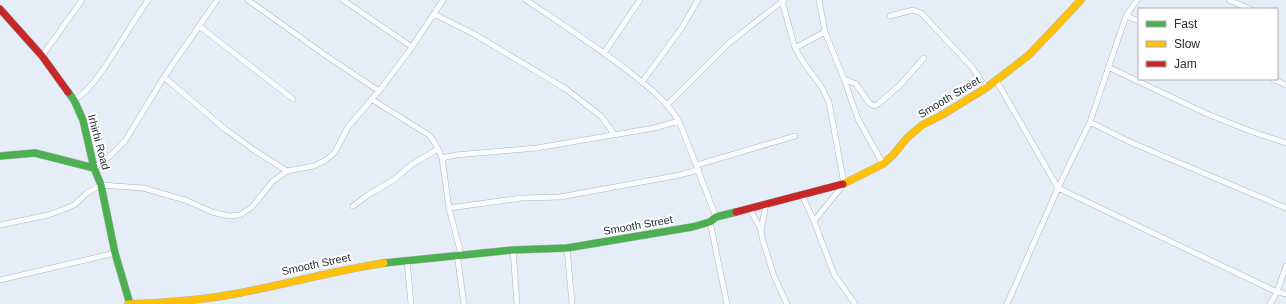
<svg xmlns="http://www.w3.org/2000/svg" width="1286" height="304" viewBox="0 0 1286 304" font-family="Helvetica,sans-serif">
<rect width="100%" height="100%" fill="#e5eef6"/>
<g fill="none" stroke-linecap="round" stroke-linejoin="round">
<g stroke="#afb6bc" stroke-width="6">
<path id="street" d="M 248,0 L 325,55 L 379,91
M 343,0 L 412,47
M 526,0 C 560,23 594,45 627,70 C 646,85 666,100 679,121 L 716,217
M 819,0 L 825,32 L 844,79 L 858,119 L 883,164
M 1229,0 L 1250,9
M 782,1 L 795,48 L 805,65 L 821,86 L 829,102 L 844,184 L 814,221
M 434,14 L 474,34 L 566,89 L 601,116 L 614,134
M 890,16 L 913,10 L 921,13 L 971,66 L 986,88
M 1126,16 L 1139,21
M 199,26 L 293,99
M 795,48 L 825,32
M 604,53 L 640,0
M 42,56 L 82,0
M 1108,67 L 1205,113 L 1250,131 L 1286,143
M 164,77 L 225,129 L 254,150 L 287,171
M 844,79 L 856,84 L 869,103 L 875,106 L 878,104 L 899,86 L 924,58
M 1273,79 L 1286,85
M 996,80 L 1058,188 L 1277,292 L 1286,294
M 642,82 L 681,29 L 698,0
M 371,99 L 429,135 L 433,140 L 438,149
M 74,100 C 86,93 94,82 102,71 C 118,48 132,23 148,0
M 667,105 L 729,43 L 784,0
M 1090,122 L 1130,142 L 1286,208
M 697,165 L 795,136
M 94,168 L 109,157 L 125,141 L 164,77 L 217,0
M 802,195 L 814,221 L 834,274 L 855,304
M 766,204 L 761,230 L 762,238 L 774,276 L 787,304
M 353,206 L 368,195 L 395,179 L 411,165 L 438,149 L 442,158
M 449,208 L 522,198 L 560,197 L 675,176 L 699,170
M 750,209 L 761,230
M 710,222 L 727,304
M 0,225 L 48,215 L 62,210 L 74,205 L 87,193 L 101,185 L 143,188 L 185,200 L 212,212 L 229,216 L 240,215 L 252,207 L 273,181 L 287,171 L 314,166 L 326,160 L 335,152 L 348,127 L 379,91 L 412,47 L 443,0
M 567,248 L 572,304
M 513,250 L 517,304
M 457,254 L 464,304
M 461,254 L 449,208 L 442,158 L 456,155 L 537,148 L 654,128 L 679,121
M 407,260 L 411,304
M 0,280 L 115,253
M 1007,304 L 1058,188 L 1090,122 L 1126,16 L 1137,0
M 1270,304 L 1277,292 L 1286,266"/>
</g>
<g stroke="#afb6bc" stroke-width="8">
<path id="fast" d="M 68,92 L 74,100 L 83,120 L 94,168 L 101,185 L 115,253 L 130,304
M 0,156 L 35,153 L 94,168
M 384,263 L 513,250 L 567,248 L 692,227 L 710,222 L 716,217 L 736,212"/>
</g>
<g stroke="#afb6bc" stroke-width="8">
<path id="slow" d="M 843,184 L 883,164 L 893,155 L 907,138 L 922,125 L 942,115 L 986,88 L 1029,55 L 1081,0
M 128,304 C 162,303 195,301 228,295 C 281,286 331,271 384,263"/>
</g>
<g stroke="#afb6bc" stroke-width="8">
<path id="jam" d="M 0,9 L 42,56 L 68,92
M 736,212 L 843,184"/>
</g>
<use href="#street" stroke="#fbfcfe" stroke-width="5"/>
<use href="#fast" stroke="#4caf50" stroke-width="7"/>
<use href="#slow" stroke="#ffc107" stroke-width="7"/>
<use href="#jam" stroke="#c62828" stroke-width="7"/>
</g>
<g text-anchor="middle" dominant-baseline="central" stroke-width="4" stroke-linejoin="round" paint-order="stroke">
<g font-size="11" fill="#272e33" stroke="#fff">
<text transform="translate(949 97) rotate(-31)">Smooth Street</text>
<text transform="translate(99 142) rotate(75)">Irhirhi Road</text>
<text transform="translate(638 225) rotate(-10)">Smooth Street</text>
<text transform="translate(316 264) rotate(-12)">Smooth Street</text>
</g>
</g>
<rect x="1138" y="8" width="140" height="72" fill="#ffffff" stroke="#a9abad"/>
<rect x="1146" y="21" width="20" height="6" fill="#4caf50" stroke="#a9abad"/>
<text x="1174" y="28" font-size="12" fill="#272e33">Fast</text>
<rect x="1146" y="41" width="20" height="6" fill="#ffc107" stroke="#a9abad"/>
<text x="1174" y="48" font-size="12" fill="#272e33">Slow</text>
<rect x="1146" y="61" width="20" height="6" fill="#c62828" stroke="#a9abad"/>
<text x="1174" y="68" font-size="12" fill="#272e33">Jam</text>
</svg>
